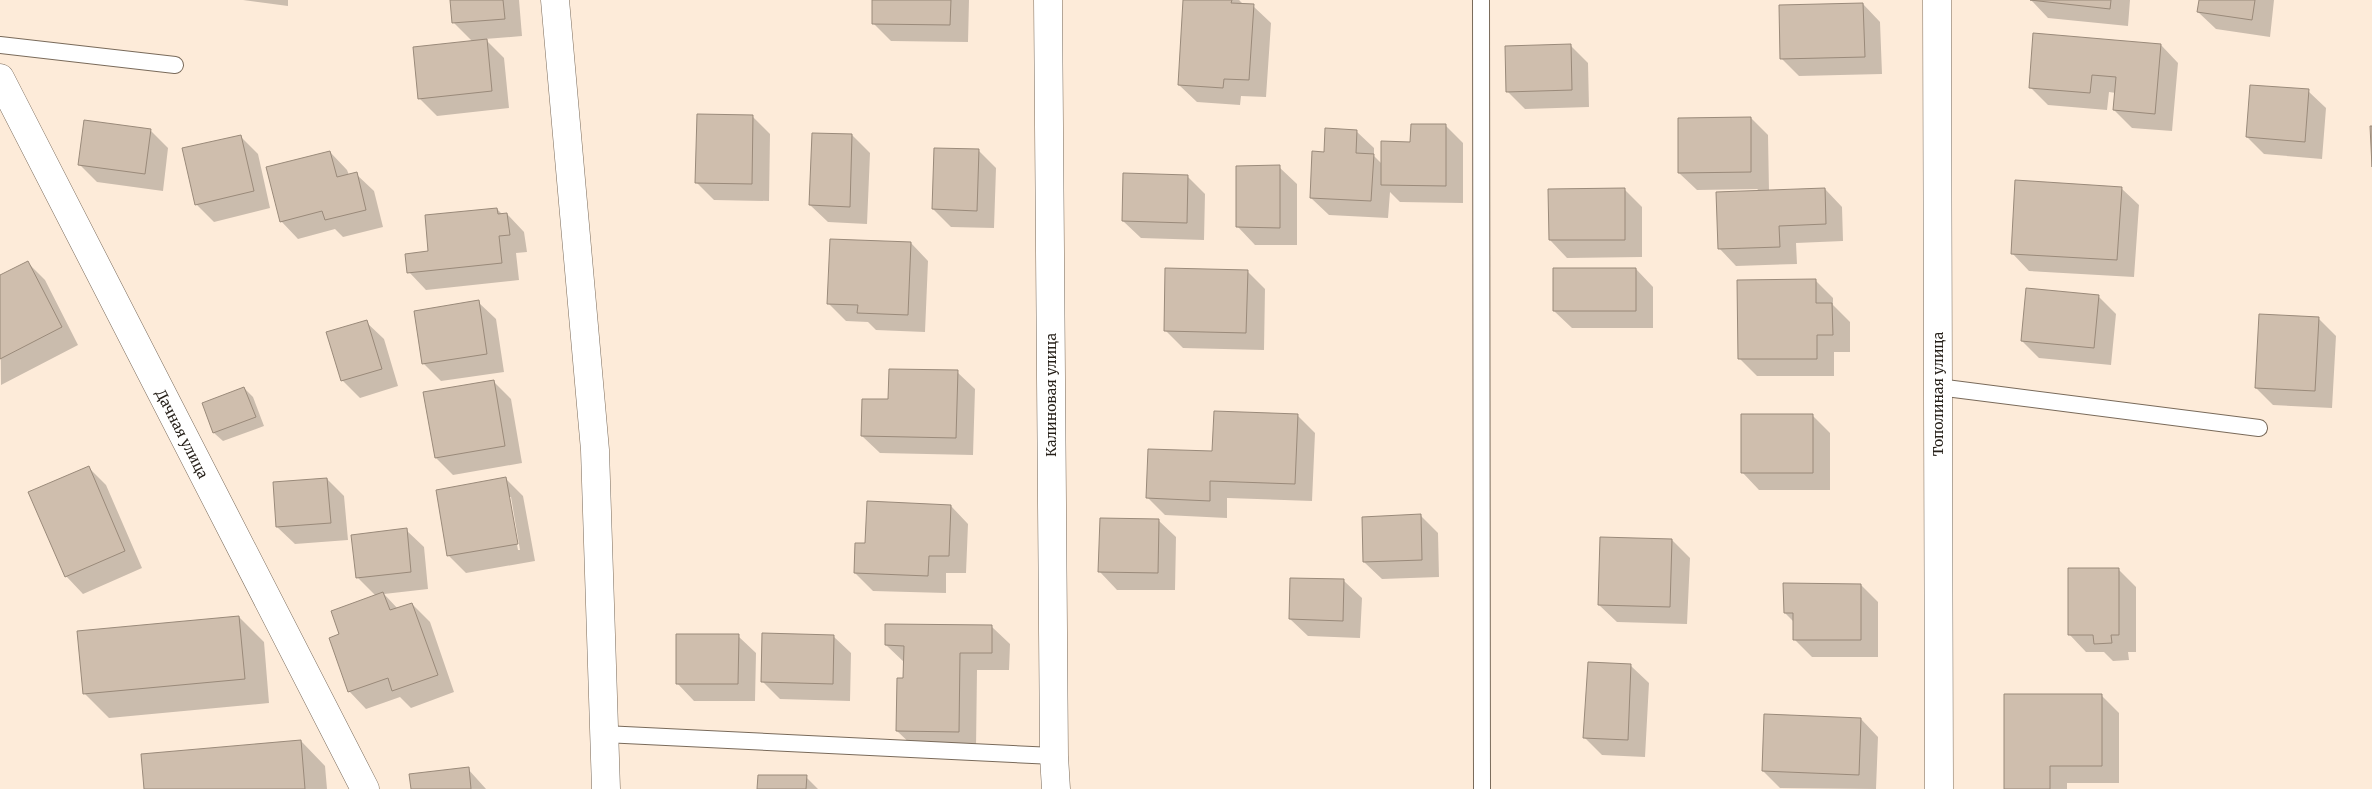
<svg xmlns="http://www.w3.org/2000/svg" width="2372" height="789" viewBox="0 0 2372 789" font-family="Merriweather,serif">
<rect width="100%" height="100%" fill="#fdebd9"/>
<path fill="#0003" fill-rule="evenodd" d="M 243,0 L 288,0 L 288,6 Z
M 452,0 L 519,0 L 522,36 L 485,39 L 504,58 L 509,108 L 437,116 L 419,98 L 473,42 L 453,22 Z
M 874,0 L 969,0 L 968,42 L 891,41 L 873,23 Z
M 1184,0 L 1239,0 L 1244,5 L 1253,6 L 1271,23 L 1266,97 L 1241,96 L 1240,105 L 1197,102 L 1179,85 Z
M 2031,0 L 2130,0 L 2128,26 L 2048,18 Z
M 2200,0 L 2274,0 L 2270,37 L 2216,29 L 2198,12 Z
M 1863,4 L 1880,22 L 1882,74 L 1799,76 L 1781,58 Z
M 1570,45 L 1588,63 L 1589,107 L 1525,109 L 1508,92 Z
M 2161,45 L 2178,63 L 2172,131 L 2132,128 L 2114,110 L 2116,93 L 2109,92 L 2107,110 L 2048,105 L 2030,87 Z
M 2308,91 L 2326,108 L 2322,159 L 2264,154 L 2247,137 Z
M 753,117 L 770,134 L 769,201 L 714,200 L 696,182 Z
M 1751,118 L 1768,135 L 1769,191 L 1825,189 L 1842,207 L 1843,241 L 1796,243 L 1797,264 L 1736,266 L 1719,248 L 1758,189 L 1697,190 L 1679,173 Z
M 1446,126 L 1463,143 L 1463,203 L 1400,202 L 1390,192 L 1388,218 L 1329,215 L 1311,198 L 1325,154 L 1356,131 L 1374,148 L 1374,156 L 1382,164 Z
M 151,131 L 168,148 L 163,191 L 97,182 L 79,164 Z
M 852,135 L 870,153 L 867,224 L 828,222 L 810,205 Z
M 240,136 L 258,154 L 270,208 L 214,222 L 196,204 Z
M 979,151 L 996,168 L 994,228 L 951,227 L 933,209 Z
M 330,152 L 347,170 L 349,175 L 356,174 L 374,191 L 383,227 L 343,237 L 335,229 L 298,239 L 281,221 Z
M 1279,167 L 1297,184 L 1297,245 L 1255,245 L 1238,227 Z
M 1187,176 L 1205,194 L 1204,240 L 1141,238 L 1123,221 Z
M 2121,188 L 2139,205 L 2134,277 L 2029,271 L 2012,253 Z
M 1624,189 L 1642,207 L 1642,257 L 1567,258 L 1550,240 Z
M 497,209 L 503,215 L 507,214 L 524,232 L 527,252 L 516,253 L 519,280 L 426,290 L 409,272 L 430,252 Z
M 911,243 L 928,261 L 925,332 L 876,330 L 868,322 L 846,321 L 828,303 Z
M 27,262 L 45,280 L 78,345 L 1,385 L 0,277 Z
M 1636,269 L 1653,287 L 1653,328 L 1572,328 L 1554,311 Z
M 1247,271 L 1265,289 L 1264,350 L 1183,348 L 1165,330 Z
M 1815,280 L 1833,298 L 1833,305 L 1850,322 L 1850,352 L 1834,352 L 1834,376 L 1757,376 L 1740,359 Z
M 2098,296 L 2116,314 L 2111,365 L 2039,358 L 2022,341 Z
M 478,302 L 496,319 L 504,372 L 441,381 L 423,363 Z
M 2318,318 L 2336,336 L 2332,408 L 2273,405 L 2256,388 Z
M 366,322 L 384,339 L 398,386 L 360,398 L 342,380 Z
M 957,372 L 975,389 L 973,455 L 880,453 L 862,436 L 890,400 Z
M 493,381 L 511,399 L 522,463 L 453,475 L 436,458 Z
M 244,388 L 253,397 L 264,426 L 223,441 L 214,433 L 204,404 Z
M 1297,415 L 1315,433 L 1312,501 L 1227,498 L 1227,518 L 1165,515 L 1148,498 L 1213,453 Z
M 1812,415 L 1830,433 L 1830,490 L 1759,490 L 1742,472 Z
M 89,468 L 106,485 L 142,568 L 83,594 L 66,576 Z
M 327,479 L 344,496 L 348,540 L 295,544 L 277,527 Z
M 506,479 L 523,496 L 535,561 L 466,573 L 448,555 ZM 508,497 L 511,497 L 520,550 L 518,550 Z
M 951,506 L 968,524 L 966,573 L 946,573 L 946,593 L 873,591 L 855,573 L 866,545 Z
M 1421,516 L 1438,533 L 1439,577 L 1382,579 L 1364,562 Z
M 1158,520 L 1176,537 L 1175,590 L 1117,590 L 1100,572 Z
M 406,530 L 424,547 L 428,589 L 384,594 L 398,609 L 412,604 L 430,622 L 454,692 L 411,708 L 400,697 L 366,709 L 349,691 L 340,635 L 376,596 L 357,577 Z
M 1672,540 L 1690,558 L 1687,624 L 1617,622 L 1599,605 Z
M 2119,570 L 2136,587 L 2136,652 L 2128,652 L 2129,660 L 2113,661 L 2104,652 L 2086,652 L 2069,634 Z
M 1291,580 L 1344,581 L 1362,598 L 1360,638 L 1308,636 L 1290,619 Z
M 1861,585 L 1878,602 L 1878,657 L 1812,657 L 1794,639 L 1794,622 L 1785,613 Z
M 239,617 L 264,642 L 269,703 L 109,718 L 84,693 Z
M 992,627 L 1010,644 L 1009,670 L 977,670 L 976,749 L 915,748 L 897,731 L 905,663 L 886,645 Z
M 738,636 L 756,653 L 755,701 L 694,701 L 677,683 Z
M 833,636 L 851,653 L 850,701 L 780,699 L 762,681 Z
M 1631,666 L 1649,683 L 1645,757 L 1602,755 L 1584,737 Z
M 2101,695 L 2119,713 L 2119,783 L 2067,783 L 2067,789 L 2006,789 Z
M 1861,719 L 1878,737 L 1876,789 L 1780,788 L 1763,771 Z
M 301,741 L 325,766 L 327,789 L 145,789 Z
M 468,769 L 486,789 L 412,789 Z
M 806,777 L 818,789 L 759,789 Z"/>
<path fill="#cfbead" stroke="#9a8a7a" d="M 450,0 L 503,0 L 505,19 L 452,23 Z
M 872,0 L 951,0 L 950,25 L 872,24 Z
M 1183,0 L 1232,0 L 1231,3 L 1254,4 L 1249,80 L 1224,79 L 1223,88 L 1178,85 Z
M 2030,0 L 2111,0 L 2110,9 Z
M 2199,0 L 2255,0 L 2252,20 L 2197,12 Z
M 1863,3 L 1865,57 L 1780,59 L 1779,5 Z
M 2033,33 L 2161,44 L 2155,114 L 2113,110 L 2116,77 L 2092,75 L 2090,93 L 2029,88 Z
M 487,39 L 492,91 L 418,99 L 413,47 Z
M 1571,44 L 1572,90 L 1506,92 L 1505,46 Z
M 2250,85 L 2309,89 L 2305,142 L 2246,137 Z
M 697,114 L 753,115 L 752,184 L 695,183 Z
M 1751,117 L 1751,172 L 1678,173 L 1678,118 Z
M 84,120 L 151,129 L 145,174 L 78,165 Z
M 1411,124 L 1446,124 L 1446,186 L 1381,185 L 1381,141 L 1410,142 Z
M 2370,126 L 2372,126 L 2372,167 Z
M 1325,128 L 1357,130 L 1356,153 L 1374,154 L 1371,201 L 1310,198 L 1312,151 L 1324,152 Z
M 812,133 L 852,134 L 850,207 L 809,205 Z
M 241,135 L 254,191 L 195,205 L 182,148 Z
M 934,148 L 979,149 L 977,211 L 932,209 Z
M 330,151 L 337,177 L 357,172 L 366,210 L 325,220 L 322,211 L 280,222 L 266,167 Z
M 1280,165 L 1280,228 L 1236,227 L 1236,166 Z
M 1123,173 L 1188,175 L 1187,223 L 1122,221 Z
M 2015,180 L 2122,187 L 2117,260 L 2011,254 Z
M 1625,188 L 1625,240 L 1549,240 L 1548,189 Z
M 1825,188 L 1826,224 L 1779,226 L 1780,247 L 1718,249 L 1716,192 Z
M 497,208 L 498,214 L 507,213 L 510,235 L 499,236 L 502,263 L 407,273 L 405,254 L 428,251 L 425,215 Z
M 830,239 L 911,242 L 908,315 L 857,313 L 858,305 L 827,304 Z
M 28,261 L 62,327 L 0,359 L 0,275 Z
M 1165,268 L 1248,270 L 1246,333 L 1164,331 Z
M 1553,268 L 1636,268 L 1636,311 L 1553,311 Z
M 1816,279 L 1816,303 L 1832,303 L 1833,335 L 1817,335 L 1817,359 L 1738,359 L 1737,280 Z
M 2026,288 L 2099,295 L 2094,348 L 2021,341 Z
M 479,300 L 487,354 L 422,364 L 414,311 Z
M 2259,314 L 2319,317 L 2315,391 L 2255,388 Z
M 367,320 L 382,369 L 341,381 L 326,332 Z
M 889,369 L 958,370 L 956,438 L 861,436 L 862,399 L 888,399 Z
M 494,380 L 505,446 L 435,458 L 423,392 Z
M 244,387 L 256,417 L 213,433 L 202,403 Z
M 1214,411 L 1298,414 L 1295,484 L 1210,481 L 1210,501 L 1146,498 L 1148,449 L 1212,451 Z
M 1741,414 L 1813,414 L 1813,473 L 1741,473 Z
M 89,466 L 125,551 L 65,577 L 28,492 Z
M 506,477 L 518,544 L 447,556 L 436,490 Z
M 327,478 L 331,523 L 276,527 L 273,482 Z
M 867,501 L 951,505 L 949,556 L 929,556 L 928,576 L 854,573 L 855,543 L 865,543 Z
M 1421,514 L 1422,560 L 1363,562 L 1362,517 Z
M 1100,518 L 1159,519 L 1158,573 L 1098,572 Z
M 407,528 L 411,572 L 356,578 L 351,535 Z
M 1600,537 L 1672,539 L 1670,607 L 1598,605 Z
M 2068,568 L 2119,568 L 2119,635 L 2111,635 L 2112,643 L 2094,644 L 2093,635 L 2068,635 Z
M 1290,578 L 1344,579 L 1343,621 L 1289,619 Z
M 1783,583 L 1861,584 L 1861,640 L 1793,640 L 1793,613 L 1784,613 Z
M 383,592 L 390,610 L 412,603 L 438,675 L 392,691 L 388,678 L 348,692 L 329,638 L 339,634 L 331,611 Z
M 239,616 L 245,679 L 83,694 L 77,631 Z
M 885,624 L 992,625 L 992,653 L 960,653 L 959,732 L 896,731 L 897,678 L 903,678 L 904,646 L 885,645 Z
M 762,633 L 834,635 L 833,684 L 761,682 Z
M 676,634 L 739,634 L 738,684 L 676,684 Z
M 1588,662 L 1631,664 L 1628,740 L 1583,738 Z
M 2004,694 L 2102,694 L 2102,766 L 2050,766 L 2050,789 L 2004,789 Z
M 1764,714 L 1861,718 L 1859,775 L 1762,771 Z
M 301,740 L 305,789 L 144,789 L 141,754 Z
M 469,767 L 471,789 L 411,789 L 409,774 Z
M 758,775 L 807,775 L 806,789 L 757,789 Z"/>
<g fill="none" stroke-linecap="round" stroke-linejoin="round">
<g stroke="#796a5a" stroke-width="18">
<path id="service" d="M 1481,0 L 1482,789
M 0,45 L 175,65
M 1938,387 L 2259,428
M 604,734 L 1054,756"/>
</g>
<g stroke="#796a5a" stroke-width="29">
<path id="minor" d="M 555,0 L 595,450 L 606,789
M 1048,0 L 1054,756 L 1056,789
M 1937,0 L 1939,789
M 0,78 L 365,789"/>
</g>
<use href="#service" stroke="#fff" stroke-width="16"/>
<use href="#minor" stroke="#fff" stroke-width="28"/>
</g>
<g text-anchor="middle" dominant-baseline="central" stroke-width="4" stroke-linejoin="round" paint-order="stroke">
<g font-size="14" fill="#251f18" stroke="#fff">
<text transform="translate(1938 394) rotate(-90)">Тополиная улица</text>
<text transform="translate(1051 395) rotate(-90)">Калиновая улица</text>
<text transform="translate(182 434) rotate(63)">Дачная улица</text>
</g>
</g>
</svg>
